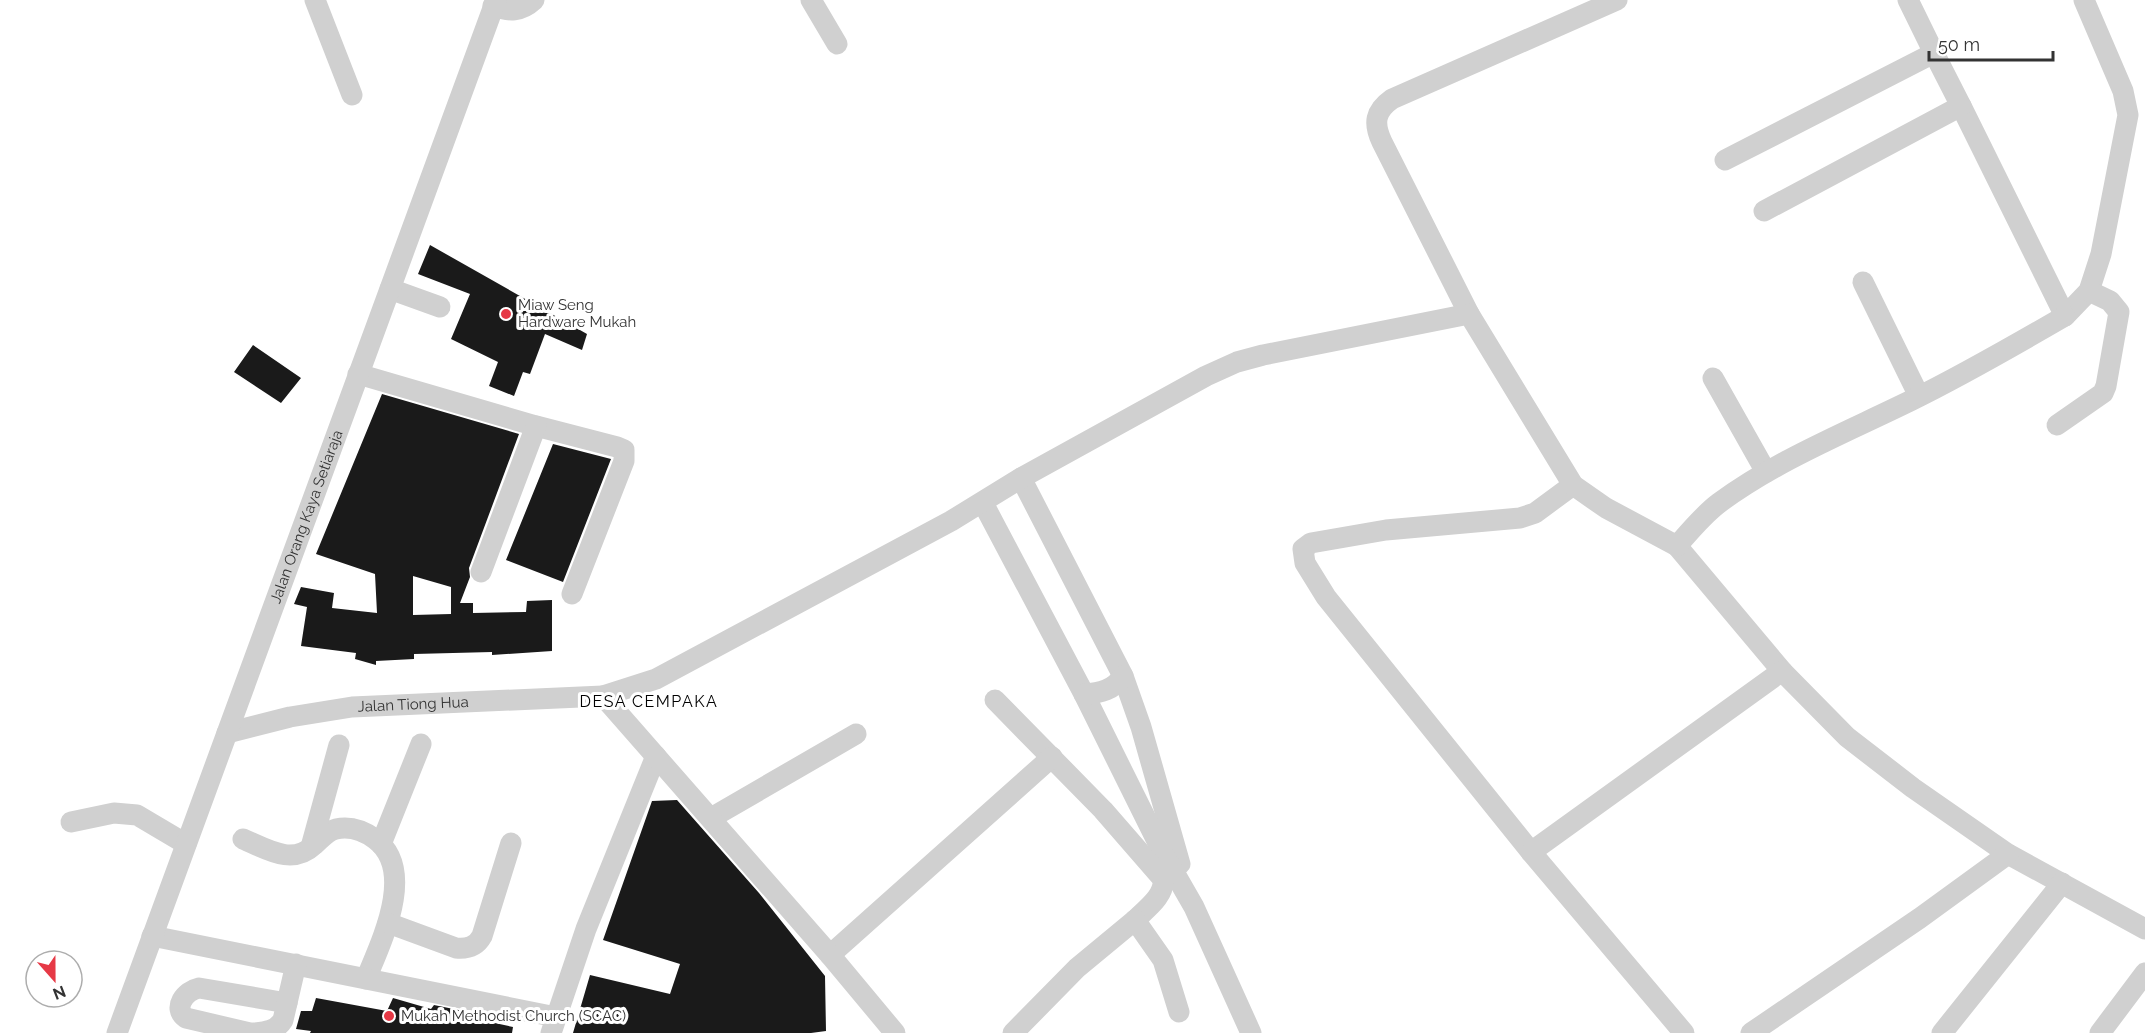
<svg xmlns="http://www.w3.org/2000/svg" width="2145" height="1033" viewBox="0 0 2145 1033" font-family="Raleway,sans-serif">
<rect width="100%" height="100%" fill="#fff"/>
<path fill="#1a1a1a" fill-rule="evenodd" d="M 430,245 L 587,334 L 582,350 L 545,334 L 530,374 L 523,372 L 514,396 L 489,386 L 498,362 L 451,339 L 470,294 L 418,274 Z
M 253,345 L 301,378 L 281,403 L 234,372 Z
M 382,394 L 519,434 L 469,568 L 470,577 L 460,603 L 473,603 L 473,613 L 526,612 L 527,601 L 552,600 L 552,651 L 492,655 L 492,652 L 414,654 L 414,659 L 376,661 L 376,665 L 355,659 L 356,653 L 301,646 L 307,607 L 294,604 L 301,587 L 334,593 L 332,608 L 377,613 L 375,574 L 316,554 ZM 413,576 L 451,587 L 451,614 L 413,615 Z
M 553,444 L 611,459 L 563,582 L 506,560 Z
M 677,800 L 759,893 L 825,976 L 826,1031 L 811,1033 L 573,1033 L 590,975 L 670,994 L 680,964 L 603,940 L 652,801 Z
M 316,998 L 387,1011 L 393,998 L 431,1009 L 434,1005 L 478,1014 L 476,1019 L 513,1027 L 512,1033 L 310,1033 L 311,1031 L 296,1029 L 301,1011 L 312,1011 Z"/>
<g fill="none" stroke-linecap="round" stroke-linejoin="round">
<g stroke="#d0d0d0" stroke-width="21">
<path d="M 315,0 L 352,95"/>
<path d="M 811,0 L 837,44"/>
<path d="M 493,6 C 509,12 521,12 534,0"/>
<path d="M 1961,106 L 2065,316 L 2089,291 L 2101,254 L 2128,115 L 2123,91 L 2084,0"/>
<path d="M 1725,160 L 1934,53 L 1908,0"/>
<path d="M 1764,211 L 1961,106 L 1934,53"/>
<path d="M 1863,282 L 1919,396"/>
<path d="M 390,289 L 440,307"/>
<path d="M 1469,314 L 1382,142 C 1373,123 1375,111 1392,99 L 1617,0"/>
<path d="M 358,374 L 536,426 L 617,447 L 624,450 L 624,461 L 572,594"/>
<path d="M 1713,378 L 1766,472"/>
<path d="M 2057,425 L 2103,393 L 2106,386 L 2119,312 L 2110,301 L 2089,291"/>
<path d="M 1021,478 L 1123,676 L 1141,727 L 1180,864"/>
<path d="M 1573,485 L 1535,513 L 1520,518 L 1386,530 L 1311,543 L 1303,549 L 1305,563 L 1326,597 L 1531,852 L 1684,1033"/>
<path d="M 983,503 L 1084,694 L 1163,853 L 1194,907 L 1251,1033"/>
<path d="M 1677,546 L 1782,671 L 1847,737 L 1913,788 L 2008,854 L 2145,929"/>
<path d="M 481,572 L 536,426"/>
<path d="M 1084,694 C 1100,693 1114,690 1123,676"/>
<path d="M 995,700 L 1103,810 L 1163,879 C 1165,896 1146,909 1135,920"/>
<path id="s1" d="M 227,733 L 290,717 L 352,707 L 603,696"/>
<path d="M 711,818 L 856,734"/>
<path d="M 71,822 L 114,813 L 137,815 L 186,844"/>
<path d="M 243,839 C 267,849 292,866 314,845 C 321,839 327,831 336,829 C 350,826 364,831 375,839 C 417,870 381,942 366,979"/>
<path d="M 381,844 L 421,744"/>
<path d="M 311,847 L 339,745"/>
<path d="M 1531,852 L 1782,671"/>
<path d="M 388,923 L 456,948 C 467,949 476,947 482,936 L 511,843"/>
<path d="M 152,936 L 556,1017"/>
<path d="M 830,955 L 1052,757"/>
<path id="s2" d="M 117,1033 L 496,0"/>
<path d="M 250,1033 L 186,1018 C 172,1008 185,991 199,988 L 287,1003"/>
<path d="M 254,1033 C 266,1032 276,1031 283,1020 L 296,964"/>
<path d="M 551,1033 L 586,929 L 656,756"/>
<path d="M 895,1033 L 830,955 L 603,696 L 656,679 L 951,521 L 1021,478 L 1206,376 L 1237,362 L 1263,355 L 1469,314 L 1573,485 L 1606,508 L 1677,546 C 1690,531 1703,515 1719,503 C 1777,460 1847,432 1912,400 C 1965,374 2015,345 2065,316"/>
<path d="M 1013,1033 L 1077,968 L 1135,920 L 1163,960 L 1179,1012"/>
<path d="M 1751,1033 L 1920,918 L 2008,854"/>
<path d="M 1942,1033 L 2062,883"/>
<path d="M 2100,1033 L 2145,973"/>
</g>
</g>
<g fill="#e63946" stroke="#fff" stroke-width="2">
<circle cx="506" cy="314" r="6"/>
<circle cx="389" cy="1016" r="6"/>
</g>
<g text-anchor="middle" dominant-baseline="central" stroke-width="6" stroke-linejoin="round" paint-order="stroke">
<g font-size="15" fill="#333" stroke="#fff" text-anchor="start">
<text x="518" y="305">Miaw Seng<tspan x="518" dy="17">Hardware Mukah</tspan></text>
<text x="401" y="1016">Mukah Methodist Church (SCAC)</text>
</g>
<g font-size="15" fill="#333" stroke="#fff">
<text stroke="none"><textPath href="#s2" startOffset="550">Jalan Orang Kaya Setiaraja</textPath></text>
<text stroke="none"><textPath href="#s1" startOffset="189">Jalan Tiong Hua</textPath></text>
</g>
<g font-size="16" letter-spacing="1.5" fill="#000" stroke="#fff">
<text x="649" y="701">DESA CEMPAKA</text>
</g>
</g>
<g transform="translate(54 979) rotate(159)"><circle r="28" fill="#ffffff" stroke="#adadad" stroke-width="1.5"/>
<path d="M0-4.5L10 22L0 15L-10 22Z" fill="#e63946"/>
<text y="-9" font-size="16" font-weight="bold" text-anchor="middle" fill="#333333">N</text>
</g>
<path d="M1929 51v9h124v-9" fill="none" stroke="#333333" stroke-width="3"/>
<text x="1938" y="51" font-size="18" fill="#333333" stroke="#ffffff" stroke-width="4.5" paint-order="stroke">50 m</text>
</svg>
